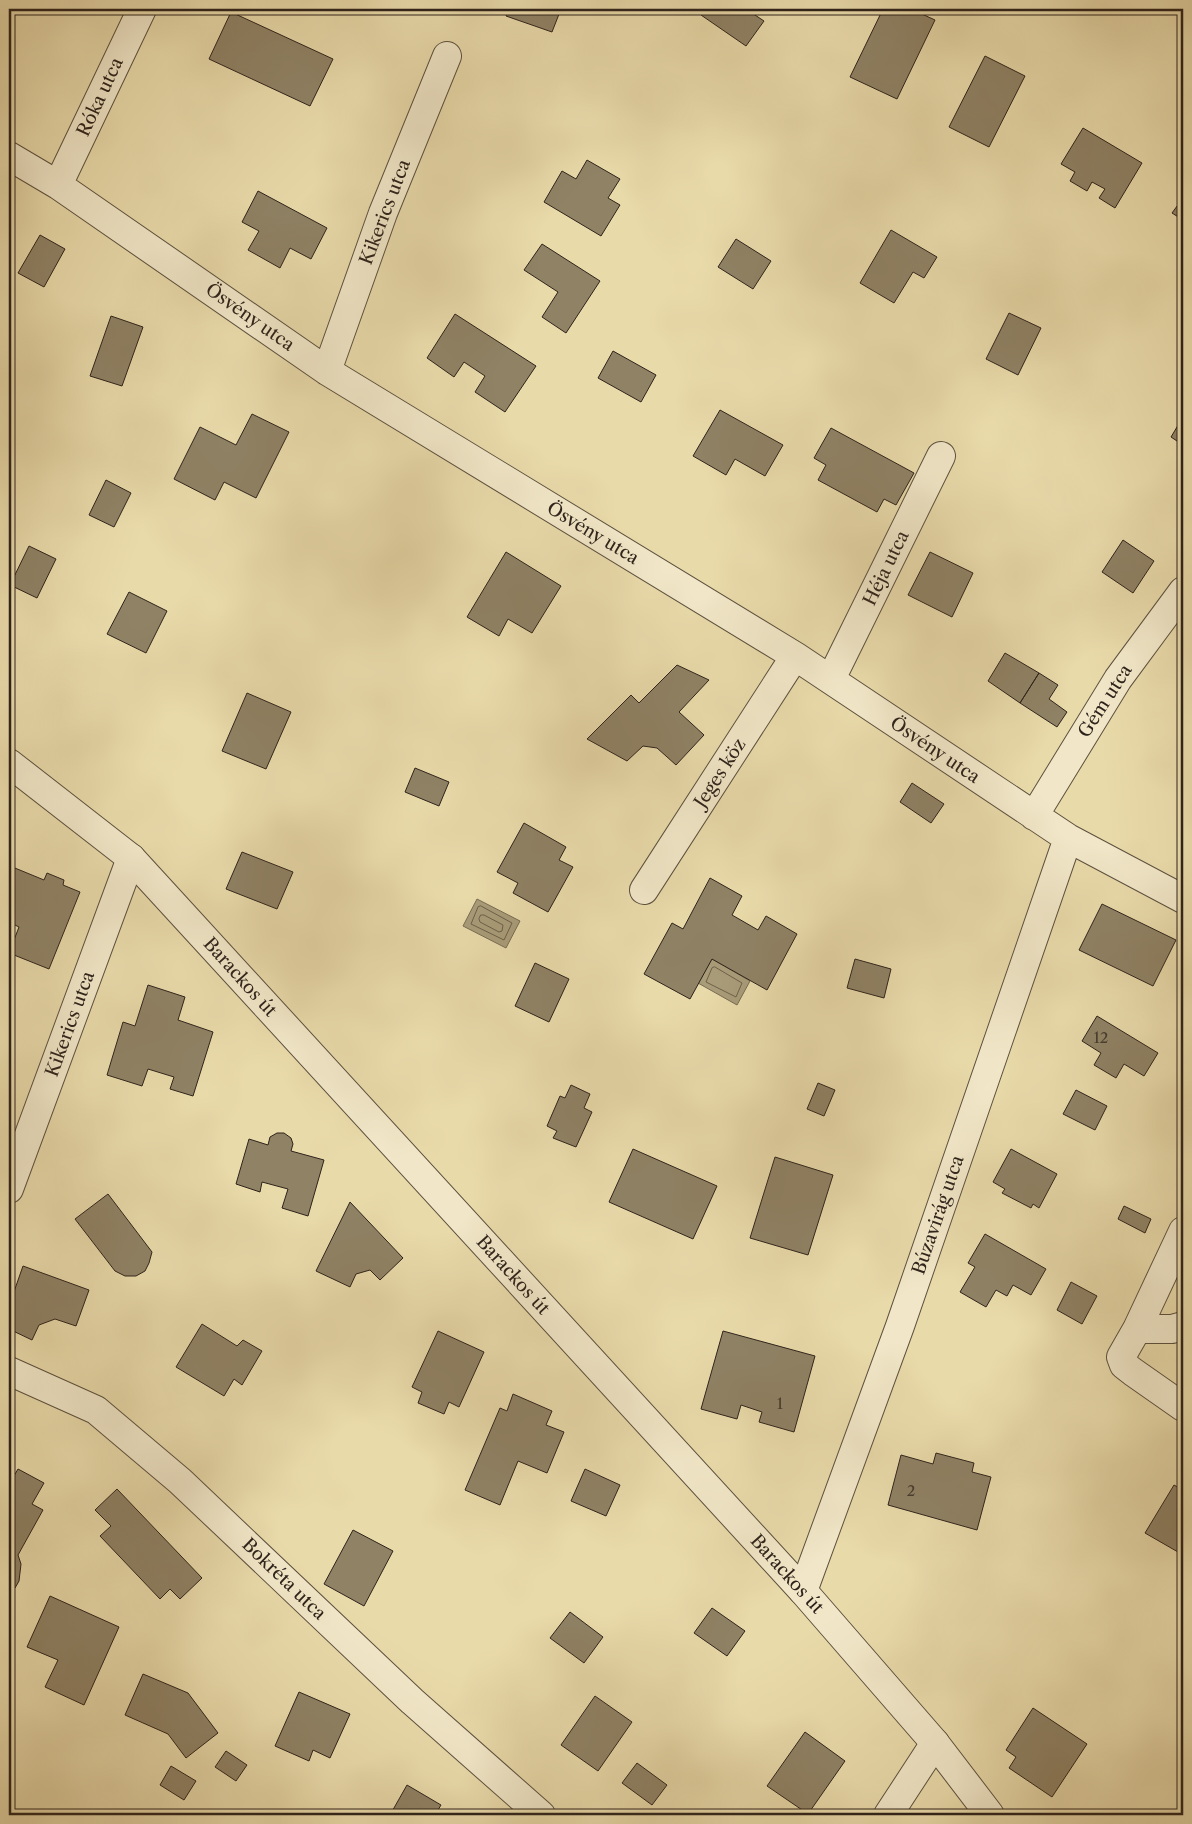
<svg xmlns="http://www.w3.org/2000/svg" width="1192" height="1824" viewBox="0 0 1192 1824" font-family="'Libre Caslon Text',serif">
<rect width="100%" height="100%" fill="#e9daaa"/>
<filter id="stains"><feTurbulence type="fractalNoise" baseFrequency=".004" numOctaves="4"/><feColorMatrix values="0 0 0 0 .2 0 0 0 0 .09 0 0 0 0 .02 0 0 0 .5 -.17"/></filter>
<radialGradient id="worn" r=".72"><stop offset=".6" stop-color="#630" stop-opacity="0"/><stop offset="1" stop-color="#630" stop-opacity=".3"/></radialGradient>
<path fill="#a99c79" stroke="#786c53" d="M 477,899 L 520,921 L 506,948 L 463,926 Z
M 712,959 L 750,981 L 737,1005 L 698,983 Z"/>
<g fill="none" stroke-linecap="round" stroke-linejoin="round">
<path stroke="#6c604a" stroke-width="1" d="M 481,906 L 512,923 L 504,940 L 471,924 L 478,907 Z
M 481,915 L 484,915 L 503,925 L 502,931 L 499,932 L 480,922 L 479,919 Z
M 715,967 L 742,983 L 736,997 L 706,982 L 712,968 Z"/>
</g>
<path fill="#8f8265" stroke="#2e231b" d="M 508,9 L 561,9 L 552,32 L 506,16 Z
M 706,9 L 746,9 L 764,21 L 746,46 L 701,15 Z
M 883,9 L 911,9 L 935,20 L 897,99 L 850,77 Z
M 231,12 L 333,59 L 310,106 L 209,59 Z
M 985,56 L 1025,76 L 989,147 L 949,127 Z
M 1083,128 L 1142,163 L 1115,208 L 1099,198 L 1105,189 L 1092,182 L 1087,191 L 1070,181 L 1075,172 L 1061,164 Z
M 587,160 L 620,179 L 608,198 L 620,205 L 601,236 L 544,202 L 562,171 L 576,179 Z
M 258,191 L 327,228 L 311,259 L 290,248 L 280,268 L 248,250 L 259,231 L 242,222 Z
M 1183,198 L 1183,220 L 1172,213 Z
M 891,230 L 937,257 L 924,278 L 913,272 L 894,303 L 860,283 Z
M 40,235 L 65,249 L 44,287 L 18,273 Z
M 736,239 L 771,261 L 753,289 L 718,267 Z
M 542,244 L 600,281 L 566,333 L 542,317 L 558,292 L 524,270 Z
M 1009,313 L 1041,328 L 1018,375 L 986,359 Z
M 455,314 L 536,366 L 505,412 L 475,392 L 485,376 L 464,362 L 454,377 L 427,358 Z
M 111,316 L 143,327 L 122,386 L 90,376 Z
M 613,351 L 656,375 L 641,402 L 598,378 Z
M 720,410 L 783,445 L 765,476 L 735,459 L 726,475 L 693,456 Z
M 252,414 L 289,432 L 256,498 L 224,482 L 215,500 L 174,479 L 200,427 L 236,445 Z
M 1183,417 L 1183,445 L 1171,437 Z
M 831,428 L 914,473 L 896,505 L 884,499 L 877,512 L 818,480 L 826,465 L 814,458 Z
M 106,480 L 131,493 L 114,527 L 89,515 Z
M 1123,540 L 1154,561 L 1133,593 L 1102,572 Z
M 29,546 L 56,559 L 37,598 L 10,585 Z
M 506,552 L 561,586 L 532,633 L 508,619 L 499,636 L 467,617 Z
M 930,552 L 973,573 L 952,617 L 908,595 Z
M 129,592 L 167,611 L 146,653 L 107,634 Z
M 1005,653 L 1039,673 L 1020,703 L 988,681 Z
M 677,665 L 709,680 L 679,712 L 704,735 L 676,765 L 657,748 L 643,746 L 627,761 L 587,739 L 631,695 L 639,703 Z
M 1039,673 L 1058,685 L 1049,699 L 1067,712 L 1057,727 L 1020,703 Z
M 247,693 L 291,712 L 266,769 L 222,751 Z
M 415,768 L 449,782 L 439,806 L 405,792 Z
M 912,783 L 944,804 L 931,823 L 900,802 Z
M 524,823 L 566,847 L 559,860 L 573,867 L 548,912 L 513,893 L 518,883 L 497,872 Z
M 242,852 L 293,872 L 277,909 L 226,889 Z
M 10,866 L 44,880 L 47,873 L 64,880 L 63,885 L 80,892 L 49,969 L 9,953 L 19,927 L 9,922 L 9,870 Z
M 710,878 L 742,896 L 732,915 L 758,930 L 766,916 L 797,934 L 767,990 L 712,959 L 690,999 L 644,974 L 672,923 L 683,929 Z
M 1102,904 L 1176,940 L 1153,986 L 1079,950 Z
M 855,959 L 891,969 L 884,998 L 847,988 Z
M 535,963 L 569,979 L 549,1022 L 515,1006 Z
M 148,985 L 185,997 L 178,1020 L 213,1032 L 193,1096 L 170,1089 L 174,1077 L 148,1069 L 142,1086 L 107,1075 L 123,1022 L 135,1026 Z
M 1097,1016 L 1158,1053 L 1144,1076 L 1124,1064 L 1116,1078 L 1094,1065 L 1101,1053 L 1082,1041 Z
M 818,1083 L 835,1090 L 824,1116 L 807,1109 Z
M 571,1085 L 590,1094 L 584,1108 L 592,1112 L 576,1147 L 553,1138 L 557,1131 L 547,1126 L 560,1096 L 565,1098 Z
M 1076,1090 L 1107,1106 L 1095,1130 L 1063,1114 Z
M 277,1133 L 284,1133 L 291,1138 L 293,1144 L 291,1151 L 324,1160 L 308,1216 L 282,1208 L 288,1189 L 262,1182 L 260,1192 L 236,1184 L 249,1139 L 268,1145 L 270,1137 Z
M 633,1149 L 717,1186 L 693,1239 L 609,1202 Z
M 1011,1149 L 1057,1174 L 1039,1208 L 1033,1204 L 1031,1208 L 1002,1193 L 1005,1189 L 993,1182 Z
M 775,1157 L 833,1175 L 808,1255 L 750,1238 Z
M 108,1194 L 152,1252 L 149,1263 L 145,1271 L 136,1276 L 125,1276 L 115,1271 L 75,1219 Z
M 350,1202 L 403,1258 L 380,1280 L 370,1270 L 356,1274 L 350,1287 L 316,1271 Z
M 1124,1206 L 1151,1219 L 1145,1233 L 1118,1219 Z
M 985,1234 L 1046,1269 L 1031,1295 L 1013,1285 L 1007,1296 L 996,1290 L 986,1307 L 960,1292 L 975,1267 L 968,1263 Z
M 23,1266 L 89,1290 L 76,1326 L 55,1319 L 39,1325 L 32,1340 L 9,1329 L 9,1306 Z
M 1071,1282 L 1097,1296 L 1082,1324 L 1057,1310 Z
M 202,1324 L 237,1346 L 243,1340 L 262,1351 L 242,1385 L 234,1379 L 224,1396 L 176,1367 Z
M 438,1331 L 484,1352 L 459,1407 L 449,1402 L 444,1414 L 418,1403 L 422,1392 L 412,1387 Z
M 723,1331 L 815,1356 L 794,1432 L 759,1422 L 762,1412 L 741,1405 L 737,1419 L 701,1409 Z
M 513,1394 L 552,1411 L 546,1425 L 564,1432 L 547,1473 L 518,1461 L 500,1505 L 465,1490 L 500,1408 L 507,1411 Z
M 936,1453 L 974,1463 L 972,1472 L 991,1477 L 977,1530 L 888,1505 L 901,1455 L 933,1464 Z
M 18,1469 L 44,1483 L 32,1504 L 43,1510 L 18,1555 L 21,1564 L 19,1581 L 15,1588 L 9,1592 L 9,1479 L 11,1481 Z
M 585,1469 L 620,1485 L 606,1516 L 571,1501 Z
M 1174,1485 L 1183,1490 L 1183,1544 L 1178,1552 L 1145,1533 Z
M 117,1489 L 202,1578 L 180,1599 L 170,1589 L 160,1599 L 100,1536 L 111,1526 L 95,1510 Z
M 353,1530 L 393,1551 L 364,1606 L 324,1584 Z
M 50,1596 L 119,1627 L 84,1705 L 45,1687 L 58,1660 L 27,1647 Z
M 712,1608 L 745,1631 L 727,1656 L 694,1633 Z
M 570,1612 L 603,1637 L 584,1663 L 550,1638 Z
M 143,1674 L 188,1693 L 218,1733 L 186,1758 L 168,1734 L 125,1715 Z
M 299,1692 L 350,1714 L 330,1758 L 313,1750 L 309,1761 L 275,1746 Z
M 595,1696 L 632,1722 L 598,1771 L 561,1745 Z
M 1033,1708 L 1087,1744 L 1052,1797 L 1009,1768 L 1016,1757 L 1006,1750 Z
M 805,1732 L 845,1761 L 808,1814 L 767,1786 Z
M 226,1751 L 247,1765 L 236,1781 L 215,1767 Z
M 637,1763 L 667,1785 L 652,1805 L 622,1783 Z
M 171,1766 L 196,1781 L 184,1800 L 160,1785 Z
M 407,1785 L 441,1805 L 435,1815 L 390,1815 Z"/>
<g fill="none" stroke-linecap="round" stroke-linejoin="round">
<g stroke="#5d513f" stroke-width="30">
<path id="minor" d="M 9,156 L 58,185 L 327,371 L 795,656 L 1068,838 L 1183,899
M 58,185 L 142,9
M 327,371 L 383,213 L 447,56
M 831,679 L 941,456
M 1034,816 L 1118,679 L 1183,591
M 644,890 L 795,656
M 9,1189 L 131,858
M 1183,1231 L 1137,1329 L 1121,1357 L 1124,1365 L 1133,1372 L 1183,1407
M 1137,1329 L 1172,1329 L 1183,1326
M 9,1371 L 96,1410 L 180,1481 L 412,1701 L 541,1815
M 803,1591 L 900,1326 L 1068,838
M 888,1815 L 935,1743"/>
</g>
<g stroke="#5d513f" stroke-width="30">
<path id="tertiary" d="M 9,763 L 131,858 L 803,1591 L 935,1743 L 990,1815"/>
</g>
<use href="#minor" stroke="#f1e7c8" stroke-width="28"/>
<use href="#tertiary" stroke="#f1e7c8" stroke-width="28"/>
</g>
<g text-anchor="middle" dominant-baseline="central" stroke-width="4" stroke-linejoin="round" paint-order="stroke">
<g font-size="15" fill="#463b2e">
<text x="1101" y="1037">12</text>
<text x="780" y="1403">1</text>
<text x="911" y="1490">2</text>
</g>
<g font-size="18" fill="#2e231b" stroke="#f1e7c8">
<text transform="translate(100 97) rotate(-65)">Róka utca</text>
<text transform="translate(385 212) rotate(-69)">Kikerics utca</text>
<text transform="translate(250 317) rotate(35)">Ösvény utca</text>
<text transform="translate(593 533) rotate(31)">Ösvény utca</text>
<text transform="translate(886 568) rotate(-64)">Héja utca</text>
<text transform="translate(1105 701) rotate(-57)">Gém utca</text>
<text transform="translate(935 750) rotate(34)">Ösvény utca</text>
<text transform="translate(720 773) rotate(-57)">Jeges köz</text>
<text transform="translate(240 977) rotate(48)">Barackos út</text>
<text transform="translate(70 1024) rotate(-70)">Kikerics utca</text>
<text transform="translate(938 1215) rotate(-71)">Búzavirág utca</text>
<text transform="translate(513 1275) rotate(48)">Barackos út</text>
<text transform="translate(787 1574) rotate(48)">Barackos út</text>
<text transform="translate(284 1579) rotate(44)">Bokréta utca</text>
</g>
</g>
<rect width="1192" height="1824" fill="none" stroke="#e9daaa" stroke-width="30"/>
<rect x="10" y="10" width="1172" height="1804" fill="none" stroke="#2e231b" stroke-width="2.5"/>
<rect x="15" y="15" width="1162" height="1794" fill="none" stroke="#2e231b"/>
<rect width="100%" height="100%" filter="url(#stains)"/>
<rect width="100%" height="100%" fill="url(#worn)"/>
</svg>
